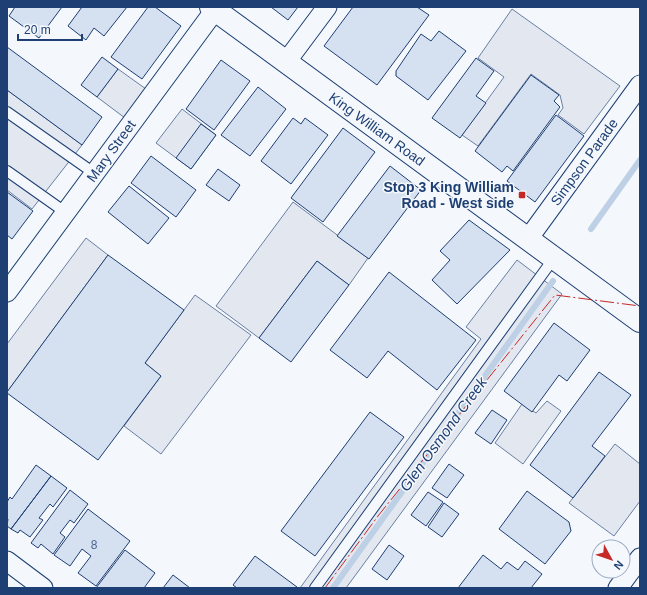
<svg xmlns="http://www.w3.org/2000/svg" width="647" height="595" viewBox="0 0 647 595" font-family="Helvetica,sans-serif">
<rect width="100%" height="100%" fill="#f4f7fb"/>
<path fill="#e3e8f0" stroke="#687fa3" d="M 512,9 L 620,86 L 584,134 L 558,115 L 563,108 L 560,95 L 531,74 L 478,146 L 462,135 L 504,77 L 478,58 Z
M 118,69 L 146,89 L 125,118 L 97,97 Z
M 7,90 L 82,145 L 32,209 L 7,190 Z
M 182,109 L 216,135 L 191,169 L 156,143 Z
M 293,202 L 368,258 L 349,285 L 317,261 L 259,338 L 216,306 Z
M 86,238 L 108,255 L 7,392 L 7,344 Z
M 517,260 L 562,294 L 346,588 L 300,588 L 481,339 L 466,327 Z
M 195,295 L 251,335 L 161,454 L 124,426 L 161,376 L 145,363 Z
M 547,401 L 561,411 L 523,464 L 495,443 L 522,404 L 536,413 Z
M 615,444 L 640,464 L 640,501 L 614,536 L 569,503 Z"/>
<g fill="none" stroke-linecap="round" stroke-linejoin="round">
<path stroke="#bed0e5" stroke-width="6" d="M 591,229 L 640,160
M 333,588 L 553,281"/>
</g>
<path fill="#d5e0f0" stroke="#1d3f73" d="M 15,7 L 62,7 L 39,38 L 9,16 Z
M 82,7 L 127,7 L 104,36 L 94,28 L 86,40 L 68,26 Z
M 148,7 L 155,7 L 181,26 L 142,79 L 111,57 Z
M 271,7 L 298,7 L 288,20 Z
M 353,7 L 417,7 L 429,15 L 377,85 L 324,46 Z
M 439,31 L 466,51 L 428,100 L 396,76 L 396,71 L 421,34 L 431,41 Z
M 7,47 L 102,117 L 82,145 L 7,90 Z
M 102,57 L 118,69 L 97,97 L 81,85 Z
M 476,58 L 494,71 L 476,96 L 486,103 L 460,138 L 432,118 Z
M 221,60 L 250,81 L 214,130 L 186,109 Z
M 531,75 L 559,95 L 554,101 L 560,107 L 513,171 L 507,166 L 502,172 L 475,151 Z
M 258,87 L 286,109 L 250,156 L 221,135 Z
M 556,115 L 584,136 L 535,202 L 507,181 Z
M 293,118 L 301,124 L 305,118 L 328,135 L 291,184 L 261,161 Z
M 201,124 L 216,135 L 191,169 L 176,158 Z
M 343,128 L 375,152 L 323,222 L 291,198 Z
M 151,156 L 196,190 L 176,217 L 131,183 Z
M 390,166 L 421,190 L 369,259 L 337,236 Z
M 218,169 L 240,185 L 229,201 L 206,185 Z
M 129,186 L 169,218 L 148,244 L 108,212 Z
M 7,192 L 33,211 L 12,239 L 7,235 Z
M 469,220 L 510,250 L 457,304 L 432,280 L 450,260 L 440,251 Z
M 108,255 L 184,310 L 145,363 L 161,376 L 98,460 L 7,393 L 7,392 Z
M 317,261 L 349,285 L 291,362 L 259,338 Z
M 389,272 L 476,340 L 437,390 L 388,351 L 367,378 L 330,350 Z
M 554,323 L 590,350 L 567,381 L 559,375 L 532,412 L 504,391 Z
M 599,372 L 631,395 L 592,446 L 605,456 L 573,498 L 530,465 Z
M 492,410 L 507,420 L 491,444 L 475,433 Z
M 370,412 L 404,437 L 315,556 L 281,531 Z
M 449,464 L 464,475 L 447,498 L 432,488 Z
M 36,465 L 51,476 L 11,529 L 7,526 L 8,519 L 7,518 L 7,502 L 10,497 L 12,499 Z
M 51,476 L 67,488 L 53,507 L 50,504 L 39,518 L 43,520 L 30,537 L 20,530 L 18,533 L 11,529 Z
M 70,490 L 88,504 L 74,523 L 70,520 L 60,533 L 65,537 L 53,554 L 41,544 L 38,548 L 31,543 Z
M 527,491 L 569,522 L 571,531 L 545,564 L 499,529 Z
M 428,492 L 443,502 L 426,526 L 411,515 Z
M 444,503 L 459,514 L 442,537 L 428,527 Z
M 88,509 L 130,541 L 96,586 L 78,573 L 91,556 L 82,549 L 70,566 L 54,555 Z
M 389,545 L 404,556 L 387,580 L 372,569 Z
M 125,550 L 155,573 L 144,588 L 96,588 Z
M 483,555 L 501,569 L 507,562 L 518,570 L 525,561 L 542,574 L 531,588 L 458,588 Z
M 255,556 L 297,587 L 296,588 L 237,588 L 233,585 Z
M 173,575 L 190,588 L 163,588 Z"/>
<g fill="none" stroke-linecap="round" stroke-linejoin="round">
<g stroke="#1d3f73" stroke-width="12">
<path id="service" d="M 7,112 L 94,173
M 7,171 L 65,212
M 315,588 L 554,258"/>
</g>
<g stroke="#1d3f73" stroke-width="21">
<path id="minor" d="M 286,62 L 327,7
M 528,239 L 640,85
M 7,292 L 215,10
M 7,561 L 43,588
M 618,588 L 640,558"/>
</g>
<g stroke="#1d3f73" stroke-width="24">
<path id="secondary" d="M 211,7 L 640,321"/>
</g>
<use href="#service" stroke="#f4f7fb" stroke-width="10"/>
<use href="#minor" stroke="#f4f7fb" stroke-width="19"/>
<use href="#secondary" stroke="#f4f7fb" stroke-width="22"/>
<path stroke="#c62828" stroke-width="1" stroke-dasharray="14 3 2 3" stroke-linecap="butt" d="M 325,588 L 378,516 L 555,295 L 640,306"/>
</g>
<rect fill="#c62828" stroke="#f4f7fb" stroke-width="1.5" x="518" y="191" width="8" height="8" rx="2"/>
<g text-anchor="middle" dominant-baseline="central" stroke-width="3" stroke-linejoin="round" paint-order="stroke">
<g font-size="12" fill="#4b6792">
<text x="94" y="545">8</text>
</g>
<g font-size="14" fill="#1d3f73" stroke="#f4f7fb">
<text transform="translate(377 129) rotate(36)">King William Road</text>
<text transform="translate(111 151) rotate(-54)">Mary Street</text>
<text transform="translate(584 162) rotate(-54)">Simpson Parade</text>
</g>
<g font-size="14" font-weight="bold" fill="#1d3f73" stroke="#f4f7fb" text-anchor="end">
<text x="514" y="187">Stop 3 King William<tspan x="514" dy="16">Road - West side</tspan></text>
</g>
<g font-size="15" font-style="italic" fill="#1d3f73" stroke="#f4f7fb">
<text transform="translate(443 434) rotate(-54)">Glen Osmond Creek</text>
</g>
</g>
<rect width="647" height="595" fill="none" stroke="#1d3f73" stroke-width="16"/>
<g transform="translate(611 559) rotate(130)"><circle r="19" fill="#f4f7fb" stroke="#9eadc5"/>
<path d="M0-3L7 15L0 10L-7 15Z" fill="#c62828"/>
<text y="-6" font-size="11" font-weight="bold" text-anchor="middle" fill="#1d3f73">N</text>
</g>
<path d="M18 34v6h64v-6" fill="none" stroke="#1d3f73" stroke-width="2"/>
<text x="24" y="34" font-size="12" fill="#1d3f73" stroke="#f4f7fb" stroke-width="3" paint-order="stroke">20 m</text>
</svg>
